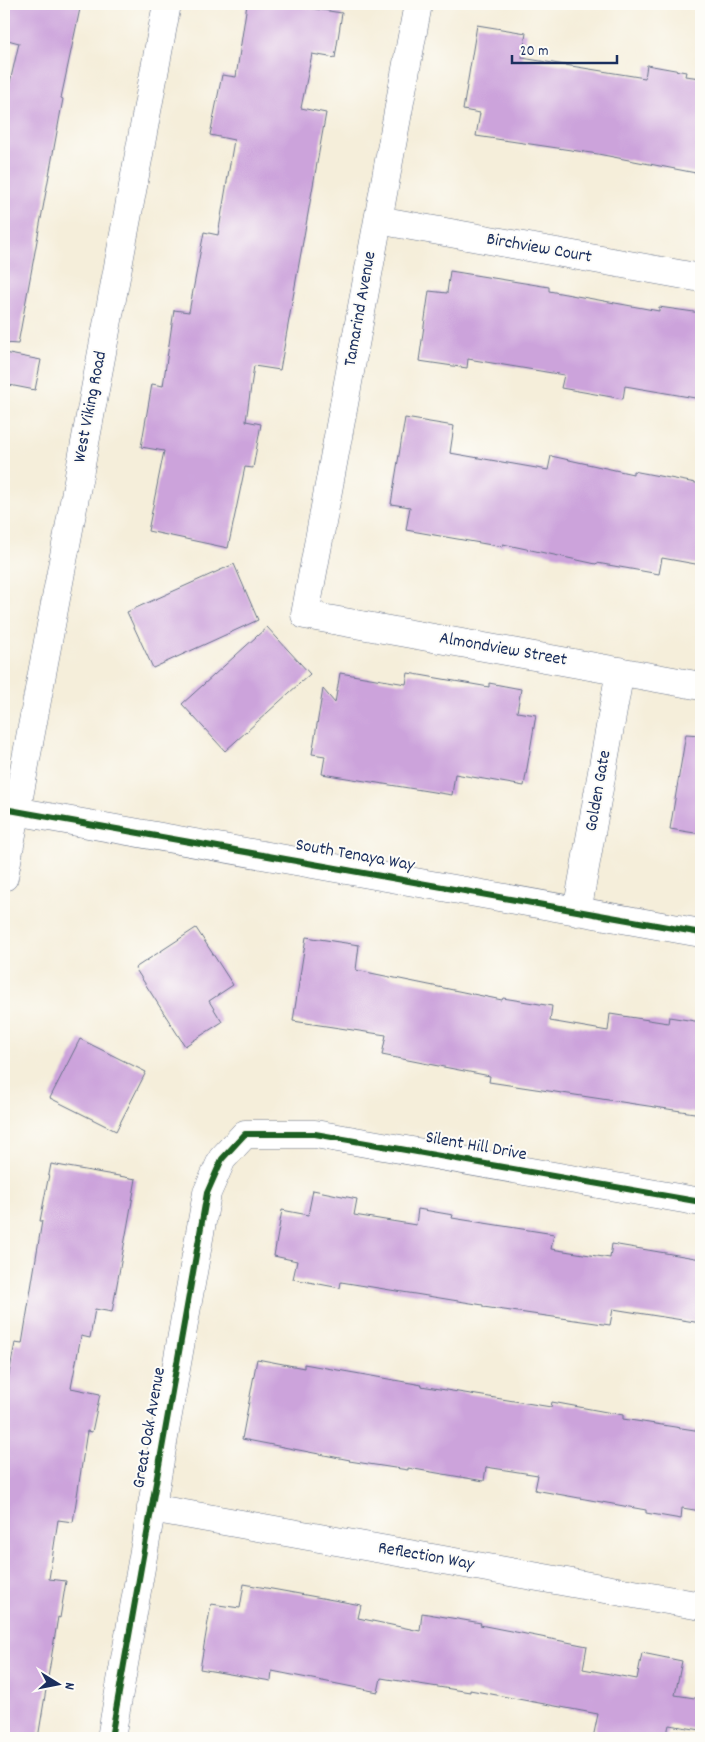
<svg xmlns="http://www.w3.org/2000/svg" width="705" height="1742" viewBox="0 0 705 1742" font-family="Dekko,sans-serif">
<rect width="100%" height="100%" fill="#fdfcf7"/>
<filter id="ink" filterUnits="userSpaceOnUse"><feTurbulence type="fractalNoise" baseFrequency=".02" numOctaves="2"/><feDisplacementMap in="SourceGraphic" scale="10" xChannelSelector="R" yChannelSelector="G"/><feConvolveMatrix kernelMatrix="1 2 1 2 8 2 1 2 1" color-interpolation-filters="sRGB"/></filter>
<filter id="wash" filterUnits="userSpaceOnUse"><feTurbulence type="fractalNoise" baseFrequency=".0096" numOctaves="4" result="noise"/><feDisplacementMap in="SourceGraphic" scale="20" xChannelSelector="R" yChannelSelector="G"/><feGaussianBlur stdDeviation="1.12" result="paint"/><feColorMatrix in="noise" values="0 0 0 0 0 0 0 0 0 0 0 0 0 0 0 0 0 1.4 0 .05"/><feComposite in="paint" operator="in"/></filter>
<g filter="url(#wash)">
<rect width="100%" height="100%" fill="#f5eeda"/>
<g id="blocks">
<path fill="#cca3db" d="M 4,4 L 81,4 L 61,98 L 63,99 L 18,344 L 4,343 L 4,108 L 19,43 L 4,39 Z
M 247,4 L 283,4 L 342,13 L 335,58 L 312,54 L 301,108 L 326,113 L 280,370 L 254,366 L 246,421 L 261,424 L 253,468 L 245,467 L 228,548 L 148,531 L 164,451 L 141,447 L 152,384 L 163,386 L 174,310 L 189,312 L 204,232 L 218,235 L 234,140 L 210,135 L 222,75 L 236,77 Z
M 477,25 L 526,33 L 522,58 L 645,78 L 647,65 L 686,72 L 685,76 L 701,78 L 701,174 L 598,154 L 476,136 L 480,113 L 463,110 Z
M 450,271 L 549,287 L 549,291 L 659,311 L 659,307 L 701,313 L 701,399 L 625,386 L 623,399 L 561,388 L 564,375 L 468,359 L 467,368 L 419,361 L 429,291 L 447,293 Z
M 4,353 L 41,360 L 35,390 L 4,384 Z
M 405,418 L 454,426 L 450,453 L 548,470 L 551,456 L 633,474 L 633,471 L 701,484 L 701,565 L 662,558 L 659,574 L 597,563 L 596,564 L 503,544 L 503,547 L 406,530 L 410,507 L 391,504 Z
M 234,564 L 258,620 L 153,668 L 127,612 Z
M 267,627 L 310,674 L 225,751 L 182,704 Z
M 340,673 L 406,684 L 408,673 L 489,687 L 489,683 L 521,689 L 517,712 L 536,715 L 524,786 L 455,774 L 452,795 L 322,774 L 325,756 L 312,754 L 323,689 L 335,703 Z
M 686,734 L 701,735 L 701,834 L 670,829 Z
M 196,928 L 233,985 L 209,1001 L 222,1022 L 185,1046 L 135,968 Z
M 306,937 L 359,945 L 356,970 L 502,1000 L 503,998 L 552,1006 L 550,1021 L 608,1031 L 610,1014 L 668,1023 L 669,1017 L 701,1022 L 701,1114 L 489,1082 L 490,1076 L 382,1055 L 386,1035 L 293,1021 Z
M 80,1039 L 146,1072 L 116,1131 L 50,1098 Z
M 51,1164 L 136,1179 L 112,1312 L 95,1309 L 90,1338 L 81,1336 L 71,1388 L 100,1394 L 92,1432 L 87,1431 L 73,1522 L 58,1520 L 49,1579 L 66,1581 L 60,1618 L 58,1617 L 38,1738 L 4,1738 L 4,1399 L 15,1343 L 22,1344 L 42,1221 L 40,1221 Z
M 313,1190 L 357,1199 L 354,1215 L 416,1225 L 418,1209 L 453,1215 L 452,1218 L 554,1234 L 551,1249 L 610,1258 L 612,1244 L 701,1259 L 701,1323 L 613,1309 L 610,1325 L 483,1307 L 483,1305 L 341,1282 L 340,1288 L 293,1279 L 297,1261 L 274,1256 L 282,1210 L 308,1215 Z
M 257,1359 L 304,1368 L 304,1364 L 422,1385 L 421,1386 L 551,1407 L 552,1402 L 623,1415 L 623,1419 L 701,1431 L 701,1511 L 682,1508 L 681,1519 L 646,1513 L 646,1510 L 535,1490 L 538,1475 L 486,1467 L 484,1481 L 408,1468 L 408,1470 L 349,1461 L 350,1460 L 242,1439 Z
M 244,1584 L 361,1605 L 358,1618 L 420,1631 L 422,1613 L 481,1623 L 480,1625 L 587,1646 L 583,1669 L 637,1679 L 642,1653 L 682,1661 L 675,1695 L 701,1699 L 701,1730 L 669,1725 L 666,1738 L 593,1738 L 598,1714 L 470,1690 L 470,1692 L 381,1678 L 378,1692 L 272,1671 L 271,1681 L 200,1669 L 211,1604 L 240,1608 Z"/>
</g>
</g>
<g filter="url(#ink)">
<use href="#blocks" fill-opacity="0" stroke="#677289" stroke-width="1"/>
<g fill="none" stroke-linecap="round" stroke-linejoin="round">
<g stroke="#677289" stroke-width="29">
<path id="minor" d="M 418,4 L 305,615 L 701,686
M 378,220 L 701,278
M 4,809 L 701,933
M 4,877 L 167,4
M 577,912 L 620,671
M 151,1508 L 701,1606
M 111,1738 L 207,1193 L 222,1159 L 245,1134 L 315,1134 L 701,1202"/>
</g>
<use href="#minor" stroke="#fff" stroke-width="28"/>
<g stroke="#fdfcf7" stroke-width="9">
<path id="cycleway" d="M 4,809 L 701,933
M 111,1738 L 207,1193 L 222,1159 L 245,1134 L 315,1134 L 701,1202"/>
</g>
<use href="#cycleway" stroke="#1b5e20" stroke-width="6"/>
</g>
</g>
<g text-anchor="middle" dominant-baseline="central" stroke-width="4" stroke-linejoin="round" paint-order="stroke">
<g font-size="18" fill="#1b2f5e" stroke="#fdfcf7">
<text transform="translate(539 249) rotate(10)">Birchview Court</text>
<text transform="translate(361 309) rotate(-80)">Tamarind Avenue</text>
<text transform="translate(91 407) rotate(-79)">West Viking Road</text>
<text transform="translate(503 650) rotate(10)">Almondview Street</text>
<text transform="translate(599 791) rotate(-80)">Golden Gate</text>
<text transform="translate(355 856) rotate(10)">South Tenaya Way</text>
<text transform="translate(476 1147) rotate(10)">Silent Hill Drive</text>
<text transform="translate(150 1428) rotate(-80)">Great Oak Avenue</text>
<text transform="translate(426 1557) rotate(10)">Reflection Way</text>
</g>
</g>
<rect width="705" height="1742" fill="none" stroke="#fdfcf7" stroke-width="20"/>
<g transform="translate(58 1684) rotate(100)" stroke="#fdfcf7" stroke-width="4" paint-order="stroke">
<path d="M0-4L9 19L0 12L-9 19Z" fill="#1b2f5e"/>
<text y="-8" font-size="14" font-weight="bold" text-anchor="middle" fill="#1b2f5e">N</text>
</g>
<path d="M512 55v8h105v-8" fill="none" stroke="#1b2f5e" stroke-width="2.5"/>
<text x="520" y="55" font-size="15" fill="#1b2f5e" stroke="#fdfcf7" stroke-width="4" paint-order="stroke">20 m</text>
</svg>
